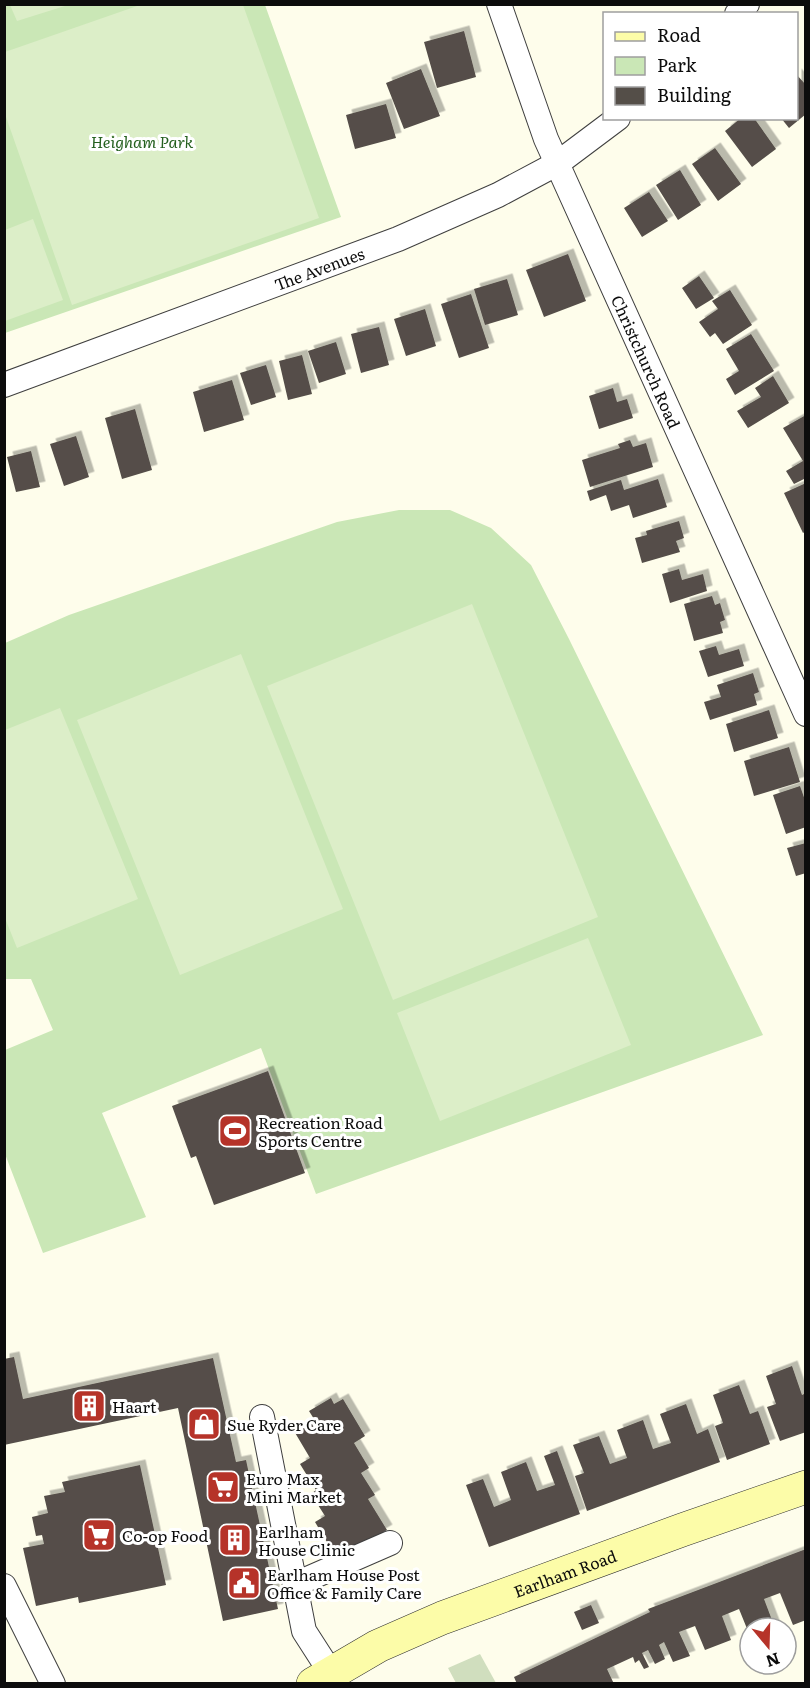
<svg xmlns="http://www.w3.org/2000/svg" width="810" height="1688" viewBox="0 0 810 1688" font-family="Literata,serif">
<defs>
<filter id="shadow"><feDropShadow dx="5.5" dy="-5.5" stdDeviation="0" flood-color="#0004"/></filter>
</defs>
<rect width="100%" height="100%" fill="#fefdeb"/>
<path fill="#cae7b6" d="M 4,5 L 265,5 L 341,217 L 5,333 Z
M 399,510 L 450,510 L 491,528 L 531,565 L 569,639 L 763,1035 L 316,1194 L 261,1048 L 102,1113 L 146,1217 L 43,1253 L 5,1154 L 5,1050 L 53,1030 L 31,979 L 5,979 L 5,643 L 69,615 L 337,522 Z"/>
<path fill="#d0debe" d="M 480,1654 L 496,1683 L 456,1683 L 448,1668 Z"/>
<path fill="#dceec8" d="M 10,5 L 68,5 L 17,21 Z
M 140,5 L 243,5 L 319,218 L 72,305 L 5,114 L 5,52 Z
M 33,219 L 63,300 L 5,321 L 5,230 Z
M 472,604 L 598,917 L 393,1000 L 267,686 Z
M 241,654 L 343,909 L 180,975 L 77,720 Z
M 60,708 L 138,899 L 17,948 L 5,918 L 5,730 Z
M 588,938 L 631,1045 L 440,1121 L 397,1013 Z"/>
<path fill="#544e48" filter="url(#shadow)" d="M 464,31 L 476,77 L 437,88 L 424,42 Z
M 421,69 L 440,116 L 404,129 L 386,83 Z
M 796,74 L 806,85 L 806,114 L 789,128 L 781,118 L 796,118 Z
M 386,104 L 396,138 L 355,149 L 346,115 Z
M 741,118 L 754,118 L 776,149 L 752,167 L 725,131 Z
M 715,148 L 741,184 L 718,201 L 692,164 Z
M 680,170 L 701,205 L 678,220 L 656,185 Z
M 649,192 L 668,221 L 642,237 L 624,208 Z
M 568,254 L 586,301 L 544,317 L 526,270 Z
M 699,276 L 714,298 L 696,309 L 682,288 Z
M 507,279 L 518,315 L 485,325 L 474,289 Z
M 730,290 L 752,325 L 723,344 L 715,333 L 710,337 L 699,322 L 718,309 L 712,301 Z
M 471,294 L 489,348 L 459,358 L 441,304 Z
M 425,309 L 436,346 L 406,356 L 394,319 Z
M 379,327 L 389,365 L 361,373 L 351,334 Z
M 751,334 L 774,371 L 735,395 L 726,379 L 739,371 L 726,349 Z
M 336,342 L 346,374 L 319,383 L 308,351 Z
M 302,355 L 312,394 L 288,400 L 279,361 Z
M 266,365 L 276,397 L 251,405 L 240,373 Z
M 773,376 L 789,403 L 748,428 L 737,411 L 761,397 L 755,388 Z
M 232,380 L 244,420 L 204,432 L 193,392 Z
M 613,388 L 617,402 L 627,399 L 633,418 L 599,429 L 589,396 Z
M 135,409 L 152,470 L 122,479 L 105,418 Z
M 806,415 L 806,478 L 794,484 L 786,471 L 803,461 L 783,428 Z
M 76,436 L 89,477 L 64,486 L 50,444 Z
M 630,440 L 633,447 L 646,443 L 653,467 L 590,487 L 582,460 L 620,448 L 618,444 Z
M 31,451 L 40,487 L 16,492 L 7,457 Z
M 658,479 L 667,507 L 633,518 L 629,505 L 611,511 L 606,495 L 590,501 L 587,491 L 621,480 L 624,490 Z
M 806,483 L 806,531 L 803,533 L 784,493 Z
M 679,521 L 684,538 L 676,541 L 680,552 L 642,563 L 635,538 L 647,535 L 646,531 Z
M 679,569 L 682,580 L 703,574 L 707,591 L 670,603 L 662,574 Z
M 712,596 L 715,605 L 720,603 L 725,620 L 720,622 L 723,633 L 694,641 L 684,604 Z
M 716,646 L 719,655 L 739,649 L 744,666 L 708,677 L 699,651 Z
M 753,673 L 759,692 L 754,694 L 757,705 L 710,720 L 704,702 L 721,697 L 717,685 Z
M 769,710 L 778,738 L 734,752 L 726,724 Z
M 789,747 L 800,782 L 754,796 L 744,761 Z
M 800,786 L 806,803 L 806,827 L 786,834 L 773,795 Z
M 806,843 L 806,873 L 796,876 L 787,848 Z
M 268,1071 L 305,1173 L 214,1205 L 196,1156 L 191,1158 L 172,1106 Z
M 14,1357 L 23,1399 L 213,1358 L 236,1462 L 246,1460 L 278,1609 L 223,1621 L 178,1408 L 4,1445 L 4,1359 Z
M 792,1366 L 802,1395 L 806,1393 L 806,1432 L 780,1441 L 767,1407 L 776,1404 L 766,1376 Z
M 739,1385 L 750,1414 L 758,1411 L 770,1444 L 727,1460 L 715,1426 L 723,1423 L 713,1395 Z
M 331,1398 L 334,1404 L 343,1399 L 365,1436 L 354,1443 L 369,1468 L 361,1473 L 375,1495 L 368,1499 L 387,1530 L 344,1555 L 341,1550 L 334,1554 L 315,1522 L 325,1516 L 311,1494 L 316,1490 L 300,1464 L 310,1458 L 294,1431 L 314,1419 L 309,1411 Z
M 686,1404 L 697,1434 L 708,1429 L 720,1462 L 587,1511 L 575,1476 L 584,1473 L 573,1445 L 599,1436 L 610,1464 L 627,1458 L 617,1430 L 643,1420 L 653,1449 L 671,1443 L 660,1414 Z
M 557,1451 L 580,1514 L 489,1547 L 466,1485 L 483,1479 L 494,1507 L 511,1500 L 501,1472 L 526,1462 L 537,1491 L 555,1485 L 544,1456 Z
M 140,1465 L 166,1585 L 79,1603 L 78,1597 L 36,1606 L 23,1548 L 44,1544 L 42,1535 L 36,1536 L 32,1517 L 48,1513 L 44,1496 L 65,1492 L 62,1482 Z
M 806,1549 L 806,1620 L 793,1625 L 780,1593 L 764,1599 L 775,1628 L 750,1628 L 750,1636 L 739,1609 L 722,1616 L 731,1640 L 705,1650 L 695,1626 L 679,1632 L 690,1656 L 673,1662 L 664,1642 L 659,1645 L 665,1659 L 655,1664 L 648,1650 L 642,1653 L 649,1667 L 644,1669 L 639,1660 L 635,1663 L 633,1657 L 607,1669 L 614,1684 L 517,1684 L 514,1677 L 650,1612 L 648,1609 Z
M 591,1605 L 599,1623 L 582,1630 L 574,1612 Z"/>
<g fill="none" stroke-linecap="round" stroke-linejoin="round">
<g stroke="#3f3f3f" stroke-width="26">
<g id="street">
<path id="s1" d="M 499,4 L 546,139 L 806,714"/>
<path d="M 737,14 L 747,4"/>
<path id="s2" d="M 4,385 L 398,239 L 498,195 L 558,163 L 618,118"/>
<path d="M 262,1417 L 304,1631 L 331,1673"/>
<path d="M 296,1584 L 390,1543"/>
<path d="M 4,1586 L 53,1684"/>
</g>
</g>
<g stroke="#2e2e2e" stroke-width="34">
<g id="secondary">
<path id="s3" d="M 313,1684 L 378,1646 L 442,1618 L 682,1530 L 806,1487"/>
</g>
</g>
<use href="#street" stroke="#fff" stroke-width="24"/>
<use href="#secondary" stroke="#fcfca8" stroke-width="33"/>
</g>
<defs>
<g id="stadium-square" transform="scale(1.725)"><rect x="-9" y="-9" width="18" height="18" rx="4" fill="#b63329" stroke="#fff"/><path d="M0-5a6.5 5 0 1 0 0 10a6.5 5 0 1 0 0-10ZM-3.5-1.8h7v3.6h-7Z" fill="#fff"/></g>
<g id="building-square" transform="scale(1.725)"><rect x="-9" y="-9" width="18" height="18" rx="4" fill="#b63329" stroke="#fff"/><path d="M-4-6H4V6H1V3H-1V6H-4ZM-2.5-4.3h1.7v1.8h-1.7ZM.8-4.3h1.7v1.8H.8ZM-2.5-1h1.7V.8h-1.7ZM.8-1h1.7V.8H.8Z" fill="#fff"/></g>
<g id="shop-square" transform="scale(1.725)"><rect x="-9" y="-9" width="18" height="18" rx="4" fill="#b63329" stroke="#fff"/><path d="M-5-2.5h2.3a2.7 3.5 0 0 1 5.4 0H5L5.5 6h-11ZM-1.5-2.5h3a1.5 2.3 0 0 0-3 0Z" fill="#fff"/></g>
<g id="supermarket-square" transform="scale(1.725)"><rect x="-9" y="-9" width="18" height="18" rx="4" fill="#b63329" stroke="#fff"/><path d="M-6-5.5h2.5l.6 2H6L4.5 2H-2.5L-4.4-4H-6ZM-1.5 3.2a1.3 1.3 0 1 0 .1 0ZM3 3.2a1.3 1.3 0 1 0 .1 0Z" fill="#fff"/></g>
<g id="civic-square" transform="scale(1.725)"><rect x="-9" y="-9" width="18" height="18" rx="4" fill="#b63329" stroke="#fff"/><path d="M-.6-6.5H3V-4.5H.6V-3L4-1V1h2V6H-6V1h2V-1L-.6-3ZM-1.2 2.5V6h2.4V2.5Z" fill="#fff"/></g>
</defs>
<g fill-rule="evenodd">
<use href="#stadium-square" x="235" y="1131"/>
<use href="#building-square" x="89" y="1406"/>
<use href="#shop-square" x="204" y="1424"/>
<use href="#supermarket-square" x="223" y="1487"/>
<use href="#supermarket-square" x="99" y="1535"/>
<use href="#building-square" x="235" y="1540"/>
<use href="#civic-square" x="244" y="1583"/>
</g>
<g text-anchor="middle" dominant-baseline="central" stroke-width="6" stroke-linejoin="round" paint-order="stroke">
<g font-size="16" font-style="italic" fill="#25601f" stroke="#fff">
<text x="142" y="141">Heigham Park</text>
</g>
<g font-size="16" fill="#0c0c0c" stroke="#fff">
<text stroke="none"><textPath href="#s2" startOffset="336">The Avenues</textPath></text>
<text stroke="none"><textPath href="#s1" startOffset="387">Christchurch Road</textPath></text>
<text stroke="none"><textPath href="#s3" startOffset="276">Earlham Road</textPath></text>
</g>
<g font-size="16" fill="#0c0c0c" stroke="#fff" text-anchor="start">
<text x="258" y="1122">Recreation Road<tspan x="258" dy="18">Sports Centre</tspan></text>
<text x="112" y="1406">Haart</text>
<text x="227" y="1424">Sue Ryder Care</text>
<text x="246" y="1478">Euro Max<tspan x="246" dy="18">Mini Market</tspan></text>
<text x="258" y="1531">Earlham<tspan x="258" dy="18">House Clinic</tspan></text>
<text x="122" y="1535">Co-op Food</text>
<text x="267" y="1574">Earlham House Post<tspan x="267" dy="18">Office &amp; Family Care</tspan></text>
</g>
</g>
<rect width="810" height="1688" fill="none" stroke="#0c0c0c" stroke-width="12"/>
<rect x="603" y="12" width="195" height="108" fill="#ffffff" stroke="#9e9e9e" stroke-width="1.5"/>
<rect x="615" y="32" width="30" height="9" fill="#fcfca8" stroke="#9e9e9e" stroke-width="1.5"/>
<text x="657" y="42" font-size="18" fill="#0c0c0c">Road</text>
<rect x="615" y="57" width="30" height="18" fill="#cae7b6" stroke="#9e9e9e" stroke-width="1.5"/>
<text x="657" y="72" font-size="18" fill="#0c0c0c">Park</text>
<rect x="615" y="87" width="30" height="18" fill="#544e48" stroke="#9e9e9e" stroke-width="1.5"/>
<text x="657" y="102" font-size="18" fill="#0c0c0c">Building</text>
<g transform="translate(768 1646) rotate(161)"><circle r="28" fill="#ffffff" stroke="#9e9e9e" stroke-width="1.5"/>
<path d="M0-4.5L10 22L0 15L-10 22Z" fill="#b63329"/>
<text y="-9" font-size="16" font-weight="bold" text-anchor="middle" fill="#0c0c0c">N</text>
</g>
</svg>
